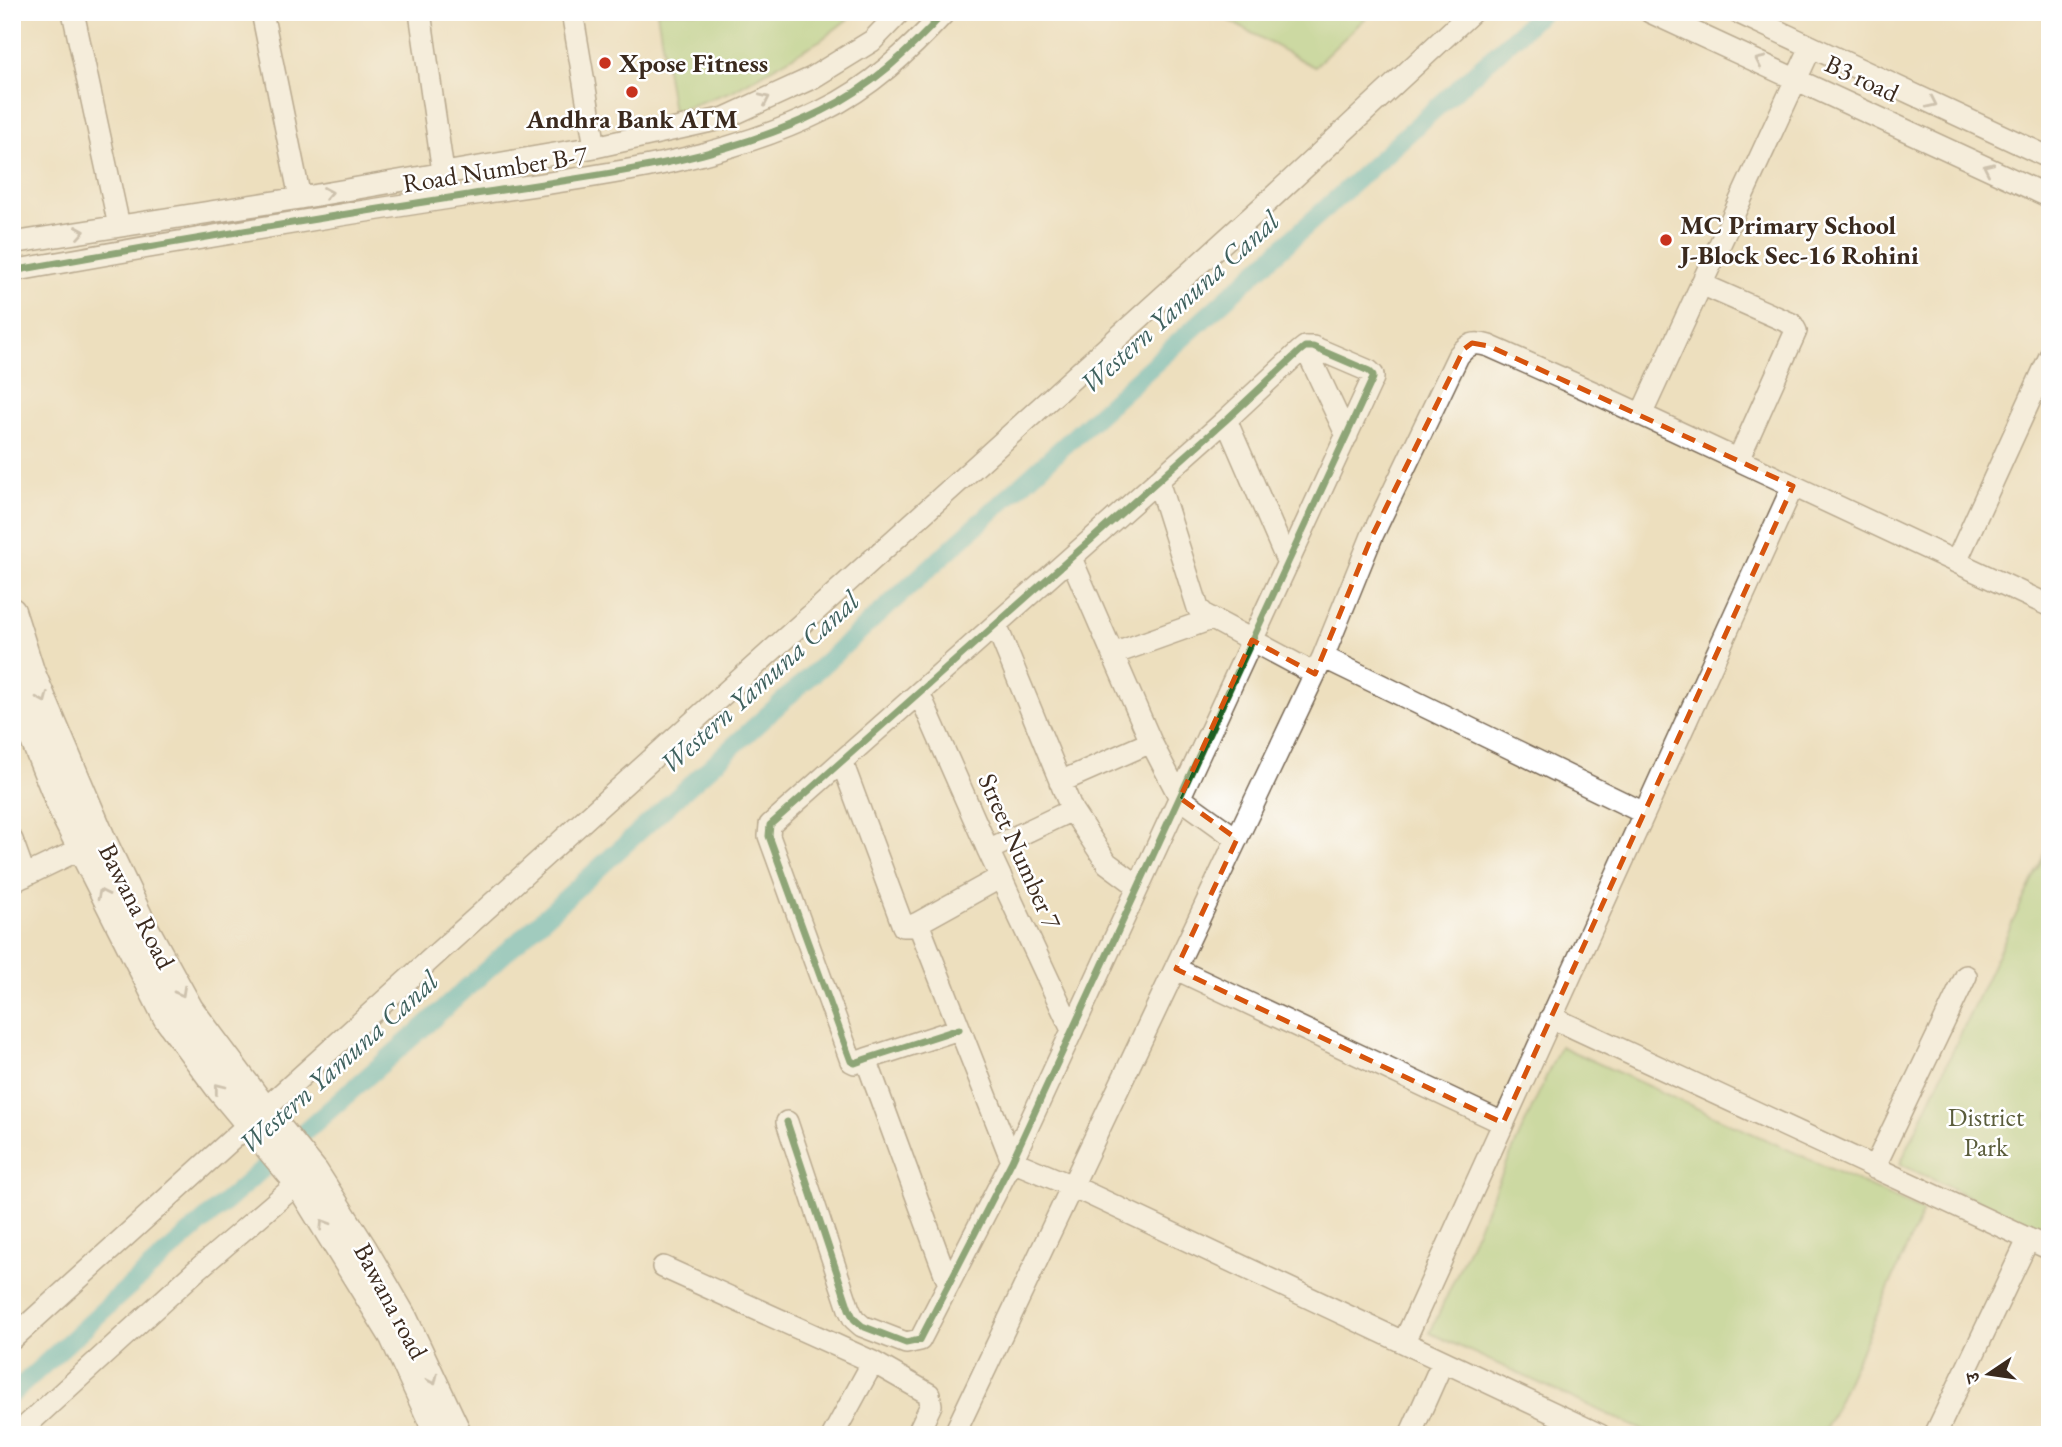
<svg xmlns="http://www.w3.org/2000/svg" width="2062" height="1447" viewBox="0 0 2062 1447" font-family="'EB Garamond','Noto Serif Devanagari',serif">
<rect width="100%" height="100%" fill="#fff"/>
<filter id="ink" filterUnits="userSpaceOnUse"><feTurbulence type="fractalNoise" baseFrequency=".0143" numOctaves="2"/><feDisplacementMap in="SourceGraphic" scale="14" xChannelSelector="R" yChannelSelector="G"/><feConvolveMatrix kernelMatrix="1 2 1 2 8 2 1 2 1" color-interpolation-filters="sRGB"/></filter>
<filter id="wash" filterUnits="userSpaceOnUse"><feTurbulence type="fractalNoise" baseFrequency=".00686" numOctaves="4" result="noise"/><feDisplacementMap in="SourceGraphic" scale="28" xChannelSelector="R" yChannelSelector="G"/><feGaussianBlur stdDeviation="1.57" result="paint"/><feColorMatrix in="noise" values="0 0 0 0 0 0 0 0 0 0 0 0 0 0 0 0 0 1.4 0 .05"/><feComposite in="paint" operator="in"/></filter>
<g filter="url(#wash)">
<rect width="100%" height="100%" fill="#eddfbe"/>
<path fill="#a4d280" stroke="#707e4f" stroke-width="2" d="M 657,12 L 857,12 L 821,40 L 732,91 L 673,112 Z
M 1213,12 L 1372,12 L 1314,67 Z
M 2050,842 L 2050,1235 L 1900,1164 Z
M 1560,1046 L 1923,1211 L 1823,1435 L 1653,1435 L 1430,1333 Z"/>
<g fill="none" stroke-linecap="round" stroke-linejoin="round">
<path stroke="#44b4be" stroke-width="19" d="M 12,1394 L 123,1292 L 427,1024 L 1542,12"/>
</g>
</g>
<g filter="url(#ink)">
<g fill="none" stroke-linecap="round" stroke-linejoin="round">
<g stroke="#796956" stroke-width="24">
<path id="minor" d="M 73,12 L 119,226
M 262,12 L 300,198
M 420,12 L 443,172
M 572,12 L 595,147
M 1650,12 L 2050,197
M 1737,12 L 2050,158
M 12,243 L 300,198 L 595,147 L 725,118 L 812,78 L 872,41 L 900,12
M 12,271 C 162,244 312,219 462,196 C 583,177 711,166 822,111 C 870,88 909,51 945,12
M 1701,284 L 1792,324 L 1796,331 L 1738,460
M 1305,347 L 1347,436
M 1641,415 L 1811,47
M 1226,420 L 1288,563
M 1158,481 L 1198,608 L 1205,615 L 1315,674
M 1071,558 L 1151,742 L 1180,798 L 1237,839
M 1956,562 L 2050,356
M 996,625 L 1072,810 L 1107,863 L 1138,886
M 1113,654 L 1211,619
M 1323,657 L 1644,813
M 919,693 L 988,850 L 1072,1030
M 842,762 L 903,926 L 911,926 L 918,923 L 1001,877
M 1060,782 L 1151,742
M 12,840 L 25,876
M 988,850 L 1072,810
M 12,882 L 95,842
M 918,923 L 1012,1161 L 1072,1186 L 1600,1435
M 1176,969 L 1503,1123
M 1551,1017 L 2050,1249
M 866,1059 L 948,1282
M 265,1109 L 1261,208 L 1472,12
M 787,1122 L 849,1309 L 854,1319 L 862,1326 L 906,1343 L 920,1340 L 1012,1161 L 1373,378 L 1373,375 L 1369,371 L 1313,347 L 1305,347 L 1300,351 L 1226,420 L 770,825 L 769,836 L 851,1061 L 855,1063 L 866,1059 L 959,1029
M 1874,1168 L 1966,976
M 663,1267 L 873,1362 L 929,1394 L 931,1405 L 917,1435
M 12,1339 L 249,1124
M 1404,1342 L 1793,486
M 16,1435 L 199,1268 L 298,1183
M 833,1435 L 873,1362
M 954,1435 L 1323,657 L 1372,536 L 1458,356 C 1468,344 1474,341 1489,346 L 1595,393 L 2050,606
M 1410,1435 L 1443,1361
M 1935,1435 L 2028,1240"/>
</g>
<g stroke="#796956" stroke-width="29">
<path id="major" d="M 12,611 L 31,671 L 102,838 L 141,920 L 190,1009 L 278,1127 L 315,1172 L 364,1249 L 404,1318 L 459,1435
M 12,686 L 64,815 L 166,1017 L 221,1091 L 298,1183 L 393,1337 L 438,1435"/>
</g>
<use href="#minor" stroke="#fff" stroke-width="21"/>
<use href="#major" stroke="#fff" stroke-width="26"/>
<g stroke="#fff" stroke-width="11">
<path id="cycleway" d="M 12,271 C 162,244 312,219 462,196 C 583,177 711,166 822,111 C 870,88 909,51 945,12
M 787,1122 L 849,1309 L 854,1319 L 862,1326 L 906,1343 L 920,1340 L 1012,1161 L 1373,378 L 1373,375 L 1369,371 L 1313,347 L 1305,347 L 1300,351 L 1226,420 L 770,825 L 769,836 L 851,1061 L 855,1063 L 866,1059 L 959,1029"/>
</g>
<use href="#cycleway" stroke="#1b5e20" stroke-width="7"/>
</g>
<defs><path id="oneway-chevron" d="M-2-3.5L2.5 0L-2 3.5" fill="none" stroke-width="1.6" stroke-linecap="round" stroke-linejoin="round" transform="scale(1.75)"/></defs>
<g stroke="#a79f9a">
<use href="#oneway-chevron" transform="translate(1760 61) rotate(-155)"/>
<use href="#oneway-chevron" transform="translate(765 99) rotate(-25)"/>
<use href="#oneway-chevron" transform="translate(1932 103) rotate(25)"/>
<use href="#oneway-chevron" transform="translate(1988 168) rotate(-155)"/>
<use href="#oneway-chevron" transform="translate(328 193) rotate(-10)"/>
<use href="#oneway-chevron" transform="translate(80 232) rotate(-9)"/>
<use href="#oneway-chevron" transform="translate(43 698) rotate(67)"/>
<use href="#oneway-chevron" transform="translate(102 894) rotate(-116)"/>
<use href="#oneway-chevron" transform="translate(181 992) rotate(61)"/>
<use href="#oneway-chevron" transform="translate(219 1088) rotate(-128)"/>
<use href="#oneway-chevron" transform="translate(324 1224) rotate(-122)"/>
<use href="#oneway-chevron" transform="translate(433 1380) rotate(65)"/>
</g>
</g>
<path d="M0 0H2062V1447H0ZM 1472,343 L 1489,346 L 1793,486 L 1503,1123 L 1176,969 L 1237,839 L 1180,798 L 1252,640 L 1315,674 L 1372,536 L 1464,349 Z" fill="#eddfbe" fill-opacity=".55" fill-rule="evenodd"/>
<path fill="none" stroke="#d7540e" stroke-width="5" stroke-dasharray="14 9" stroke-linejoin="round" d="M 1472,343 L 1489,346 L 1793,486 L 1503,1123 L 1176,969 L 1237,839 L 1180,798 L 1252,640 L 1315,674 L 1372,536 L 1464,349 Z"/>
<g fill="#c8321e" stroke="#fff" stroke-width="2.5">
<circle cx="605" cy="63" r="7"/>
<circle cx="632" cy="92" r="7"/>
<circle cx="1666" cy="240" r="7"/>
</g>
<g text-anchor="middle" dominant-baseline="central" stroke-width="5" stroke-linejoin="round" paint-order="stroke">
<g font-size="26" font-weight="bold" fill="#3b2a1e" stroke="#fff" text-anchor="start">
<text x="619" y="63">Xpose Fitness</text>
<text x="632" y="119" text-anchor="middle">Andhra Bank ATM</text>
<text x="1680" y="225">MC Primary School<tspan x="1680" dy="30">J-Block Sec-16 Rohini</tspan></text>
</g>
<g font-size="26" fill="#3b2a1e" stroke="#fff">
<text transform="translate(1862 78) rotate(25)">B3 road</text>
<text transform="translate(495 169) rotate(-9)">Road Number B-7</text>
<text transform="translate(1020 851) rotate(66)">Street Number 7</text>
<text transform="translate(137 906) rotate(63)">Bawana Road</text>
<text transform="translate(391 1301) rotate(62)">Bawana road</text>
</g>
<g font-size="26" fill="#5a5c3b" stroke="#fff">
<text x="1986" y="1117">District<tspan x="1986" dy="30">Park</tspan></text>
</g>
<g font-size="28" font-style="italic" fill="#3f615e" stroke="#fff">
<text transform="translate(1179 302) rotate(-42)">Western Yamuna Canal</text>
<text transform="translate(759 682) rotate(-42)">Western Yamuna Canal</text>
<text transform="translate(338 1062) rotate(-42)">Western Yamuna Canal</text>
</g>
</g>
<rect width="2062" height="1447" fill="none" stroke="#fff" stroke-width="42"/>
<g transform="translate(1989 1374) rotate(257)" stroke="#ffffff" stroke-width="5" paint-order="stroke">
<path d="M0-5L12 26L0 18L-12 26Z" fill="#3b2a1e"/>
<text y="-10" font-size="19" font-weight="bold" text-anchor="middle" fill="#3b2a1e">उ</text>
</g>
</svg>
